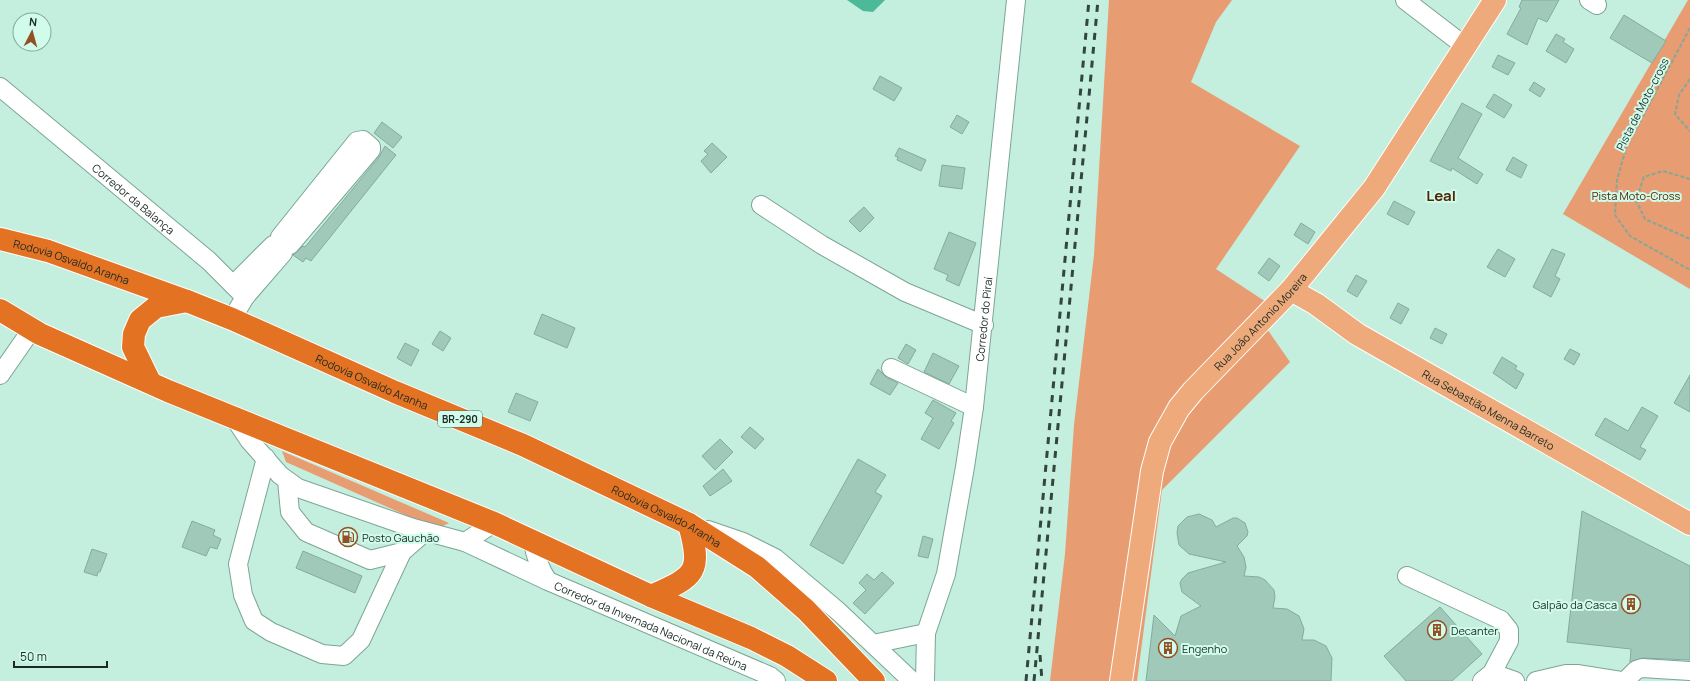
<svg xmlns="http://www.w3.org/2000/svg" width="1690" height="681" viewBox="0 0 1690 681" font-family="Manrope,sans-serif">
<rect width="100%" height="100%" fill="#c4eede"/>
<path fill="#e79c72" d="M 1109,0 L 1232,0 L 1216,22 L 1191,82 L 1300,146 L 1216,269 L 1266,302 L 1156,432 L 1116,681 L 1050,681 L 1065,554 L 1074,425 L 1094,255 Z
M 1688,0 L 1690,0 L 1690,289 L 1563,214 Z
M 1265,326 L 1290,362 L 1162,490 L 1137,681 L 1127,681 L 1150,512 L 1172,426 Z
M 282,451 L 449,523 L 437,529 L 286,462 Z"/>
<path fill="#4eb999" d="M 847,0 L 885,0 L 873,12 L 863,11 Z"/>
<path fill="#a0c9ba" stroke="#83ac9d" d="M 1522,0 L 1559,0 L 1547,22 L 1538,18 L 1527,45 L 1507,34 L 1521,8 L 1519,7 Z
M 1624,15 L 1666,41 L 1652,63 L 1610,38 Z
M 1556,34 L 1565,39 L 1563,42 L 1574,49 L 1566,63 L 1546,51 Z
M 1498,55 L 1515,63 L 1508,75 L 1492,67 Z
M 880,76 L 902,88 L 894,101 L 873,89 Z
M 1534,82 L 1545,89 L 1540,97 L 1529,90 Z
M 1494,94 L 1512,105 L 1504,118 L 1486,107 Z
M 1462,103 L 1482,114 L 1458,158 L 1483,174 L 1477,184 L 1452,168 L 1451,171 L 1430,161 Z
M 957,115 L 969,122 L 962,134 L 950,127 Z
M 382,122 L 402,137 L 393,148 L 374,133 Z
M 712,143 L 727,157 L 711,173 L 701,161 L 708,154 L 704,151 Z
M 385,146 L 396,155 L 311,261 L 306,258 L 303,262 L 293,255 L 303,246 L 305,247 L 379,157 Z
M 899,148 L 926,160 L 921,171 L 897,160 L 898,157 L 895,156 Z
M 1513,157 L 1527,165 L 1521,178 L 1506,170 Z
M 942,165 L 965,168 L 962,189 L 939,186 Z
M 1394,201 L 1415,212 L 1408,225 L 1387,214 Z
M 864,207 L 874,218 L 860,232 L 849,221 Z
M 1301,223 L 1315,232 L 1308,244 L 1294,235 Z
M 949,232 L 976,243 L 959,286 L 946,280 L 948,275 L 934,269 Z
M 1498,249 L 1515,259 L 1505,277 L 1487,267 Z
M 1552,249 L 1565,254 L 1555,276 L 1560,279 L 1551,297 L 1533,287 Z
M 1269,258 L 1280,266 L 1269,281 L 1258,273 Z
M 1356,275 L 1367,281 L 1357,297 L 1347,291 Z
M 1398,303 L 1409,309 L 1401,324 L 1390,318 Z
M 542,314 L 575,328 L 567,348 L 534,334 Z
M 1435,328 L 1447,334 L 1442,344 L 1430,338 Z
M 440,331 L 451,338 L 443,351 L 432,344 Z
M 405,343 L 419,350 L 411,366 L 397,358 Z
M 906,344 L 916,350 L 908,364 L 898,358 Z
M 1570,349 L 1580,354 L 1574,365 L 1564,359 Z
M 933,353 L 959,366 L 949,384 L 924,372 Z
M 1502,357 L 1517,366 L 1515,369 L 1524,374 L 1516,389 L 1493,373 Z
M 878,369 L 886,377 L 898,383 L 890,395 L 870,384 Z
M 1690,375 L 1690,412 L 1674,403 Z
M 516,393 L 538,402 L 530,421 L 508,412 Z
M 933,400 L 956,413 L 951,421 L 954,423 L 939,449 L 921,439 L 933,418 L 925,413 Z
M 1642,407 L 1658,416 L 1640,447 L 1646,450 L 1640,460 L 1595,435 L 1605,418 L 1628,431 Z
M 750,427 L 764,439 L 755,449 L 741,437 Z
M 720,439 L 733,452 L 715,470 L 702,456 Z
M 858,459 L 886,475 L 875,492 L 882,496 L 843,564 L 810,545 Z
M 723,469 L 732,481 L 710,496 L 703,486 Z
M 1582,511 L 1690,566 L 1690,660 L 1643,658 L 1630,662 L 1631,649 L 1567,642 Z
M 1199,514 L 1212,520 L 1216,527 L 1233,518 L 1237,518 L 1245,523 L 1248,532 L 1247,536 L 1237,546 L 1244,557 L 1246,567 L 1244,576 L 1259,577 L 1265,580 L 1274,590 L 1275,597 L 1273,608 L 1287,609 L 1299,616 L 1304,629 L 1302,640 L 1314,640 L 1326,646 L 1332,658 L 1331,681 L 1146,681 L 1154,615 L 1175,636 L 1181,616 L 1201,606 L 1182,592 L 1180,583 L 1182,579 L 1188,573 L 1226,562 L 1189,554 L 1179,545 L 1177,533 L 1178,526 L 1187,517 Z
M 192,521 L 215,530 L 213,535 L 221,539 L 217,549 L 210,547 L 206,556 L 182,547 Z
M 923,536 L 933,539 L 928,558 L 918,556 Z
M 92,549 L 107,554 L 100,572 L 98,572 L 97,576 L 84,572 Z
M 303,551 L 362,576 L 355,593 L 296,568 Z
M 882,572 L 894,583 L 865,614 L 853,603 L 866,590 L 859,583 L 867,574 L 874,580 Z
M 1440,607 L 1482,654 L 1452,681 L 1406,681 L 1384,656 Z"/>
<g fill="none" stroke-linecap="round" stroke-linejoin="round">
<g stroke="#7ca596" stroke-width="20">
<g id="minor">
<path d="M 1405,0 L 1466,47"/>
<path d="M 1589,0 L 1597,5"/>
<path id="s1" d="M 0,87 L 209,261 L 245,297 L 232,319"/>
<path d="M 761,205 L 822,245 L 905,292 L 984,325"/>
<path d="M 280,237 L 357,141 L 363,140 L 371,147 L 371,150 L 290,245"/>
<path d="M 233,285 L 273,245"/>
<path d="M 245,297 L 283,253"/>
<path d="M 891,368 L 974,407"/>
<path d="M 0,375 L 32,329"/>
<path d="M 235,419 L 249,440 L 280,475 L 298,488 L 413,528 L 465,542 L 494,523"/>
<path d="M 266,458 L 238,564 L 243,595 L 254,621 L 271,632 L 322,654 L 344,656 L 361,640 L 402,552"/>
<path d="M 287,481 L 290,512 L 306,532 L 370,560 L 402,552 L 425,532"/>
<path d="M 708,530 L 743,542 L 775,558 L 839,612 L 912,681"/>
<path d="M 533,541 C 535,557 539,568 548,581"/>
<path id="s2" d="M 465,542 L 548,581 L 770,676 L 776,681"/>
<path d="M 1407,576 L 1501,620 L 1509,630 L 1509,641 L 1492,673 L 1482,681"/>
<path d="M 873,644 L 926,633"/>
<path d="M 1492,673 L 1515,681"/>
<path id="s3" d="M 925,681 L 926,633 L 946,574 L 965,467 L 974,407 L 1016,0"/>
<path d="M 1536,681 L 1566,674 L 1577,674 L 1621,681"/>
<path d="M 1625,681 L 1636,670 L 1642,668 L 1690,671"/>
</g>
</g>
<g stroke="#fff" stroke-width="24">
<g id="major">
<path id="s4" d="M 1291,290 L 1316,304 L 1357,334 L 1690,524"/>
<path id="s5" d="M 1121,681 L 1152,471 L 1160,442 L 1179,408 L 1193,391 L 1291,290 L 1374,188 L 1495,0"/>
</g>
</g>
<g stroke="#fff" stroke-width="24">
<g id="highway">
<path id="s6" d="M 0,239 L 48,251 L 187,301 L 232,319 L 395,392 L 523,445 L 689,524 L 757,567 L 806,610 L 874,681"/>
<path d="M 0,310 L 40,334 L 168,391 L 494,523 L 651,596 L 751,638 L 787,656 L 826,681"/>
<path d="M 150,382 L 133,347 L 134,334 L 140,320 L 156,307 L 187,301"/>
<path d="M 651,596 C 696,576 702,573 689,524"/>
</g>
</g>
<path stroke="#85a699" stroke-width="2" stroke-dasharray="4 2" stroke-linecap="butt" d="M 1690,28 L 1626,148 L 1617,180 L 1615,215 L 1630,236 L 1690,270
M 1690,79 L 1679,95 L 1675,114 L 1690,131
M 1690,179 L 1663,171 L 1644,177 L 1636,200 L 1645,219 L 1690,239"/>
<use href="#minor" stroke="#fff" stroke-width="18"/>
<use href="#major" stroke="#eeaa7a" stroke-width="22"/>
<use href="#highway" stroke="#e37222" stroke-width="22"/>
<path stroke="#32463f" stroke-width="3" stroke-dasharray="7 7" stroke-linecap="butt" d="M 1040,655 L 1042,681
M 1026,681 L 1089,0
M 1034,681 L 1098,0"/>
</g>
<defs>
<g id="fuel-ring" transform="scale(1)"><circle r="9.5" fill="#d1fbeb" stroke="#944f24" stroke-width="1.5"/><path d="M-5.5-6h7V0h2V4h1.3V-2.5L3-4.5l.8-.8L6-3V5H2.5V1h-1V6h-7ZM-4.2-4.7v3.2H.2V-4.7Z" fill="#944f24"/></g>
<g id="building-ring" transform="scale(1)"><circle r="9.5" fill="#d1fbeb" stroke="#944f24" stroke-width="1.5"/><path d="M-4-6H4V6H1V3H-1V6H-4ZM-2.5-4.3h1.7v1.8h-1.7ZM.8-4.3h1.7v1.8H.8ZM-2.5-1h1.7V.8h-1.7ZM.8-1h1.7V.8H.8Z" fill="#944f24"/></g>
</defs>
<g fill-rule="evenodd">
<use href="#fuel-ring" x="348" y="537"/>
<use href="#building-ring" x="1631" y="604"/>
<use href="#building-ring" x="1437" y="630"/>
<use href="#building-ring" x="1168" y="648"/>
</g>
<g text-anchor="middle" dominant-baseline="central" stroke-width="4" stroke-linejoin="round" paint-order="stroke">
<rect fill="#d1fbeb" stroke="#516960" stroke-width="1" x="438" y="411" width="44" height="16" rx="3"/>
<g font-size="10" font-weight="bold" fill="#1a2a24">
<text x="460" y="419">BR-290</text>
</g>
<g font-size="11" fill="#1a2a24" stroke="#d1fbeb">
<text transform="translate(1642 104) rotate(-63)">Pista de Moto-cross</text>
<text stroke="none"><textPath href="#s1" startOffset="174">Corredor da Balança</textPath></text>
<text stroke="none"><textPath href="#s6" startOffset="75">Rodovia Osvaldo Aranha</textPath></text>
<text stroke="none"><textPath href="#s3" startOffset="368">Corredor do Piraí</textPath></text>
<text stroke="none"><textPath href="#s5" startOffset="400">Rua João Antonio Moreira</textPath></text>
<text stroke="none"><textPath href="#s6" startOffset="399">Rodovia Osvaldo Aranha</textPath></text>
<text stroke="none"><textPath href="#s4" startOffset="231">Rua Sebastião Menna Barreto</textPath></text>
<text stroke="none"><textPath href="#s6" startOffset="723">Rodovia Osvaldo Aranha</textPath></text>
<text stroke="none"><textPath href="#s2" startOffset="204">Corredor da Invernada Nacional da Reúna</textPath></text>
</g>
<g font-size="11" fill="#502100" stroke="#d1fbeb">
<text x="1636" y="195">Pista Moto-Cross</text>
</g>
<g font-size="11" fill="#1a2a24" stroke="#d1fbeb" text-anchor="start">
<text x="362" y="537">Posto Gauchão</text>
<text x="1617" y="604" text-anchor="end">Galpão da Casca</text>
<text x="1451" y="630">Decanter</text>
<text x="1182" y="648">Engenho</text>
</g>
<g font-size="15" font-weight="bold" fill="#512303" stroke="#d1fbeb">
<text x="1441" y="195">Leal</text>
</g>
</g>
<g transform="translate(32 32) rotate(6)"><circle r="19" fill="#d1fbeb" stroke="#88a79b"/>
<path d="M0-3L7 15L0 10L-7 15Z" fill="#944f24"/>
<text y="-6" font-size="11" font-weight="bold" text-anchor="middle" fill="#1a2a24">N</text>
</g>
<path d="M14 661v6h93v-6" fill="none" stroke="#1a2a24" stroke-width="2"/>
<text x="20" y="661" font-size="12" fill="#1a2a24" stroke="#d1fbeb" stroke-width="3" paint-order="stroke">50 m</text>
</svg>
